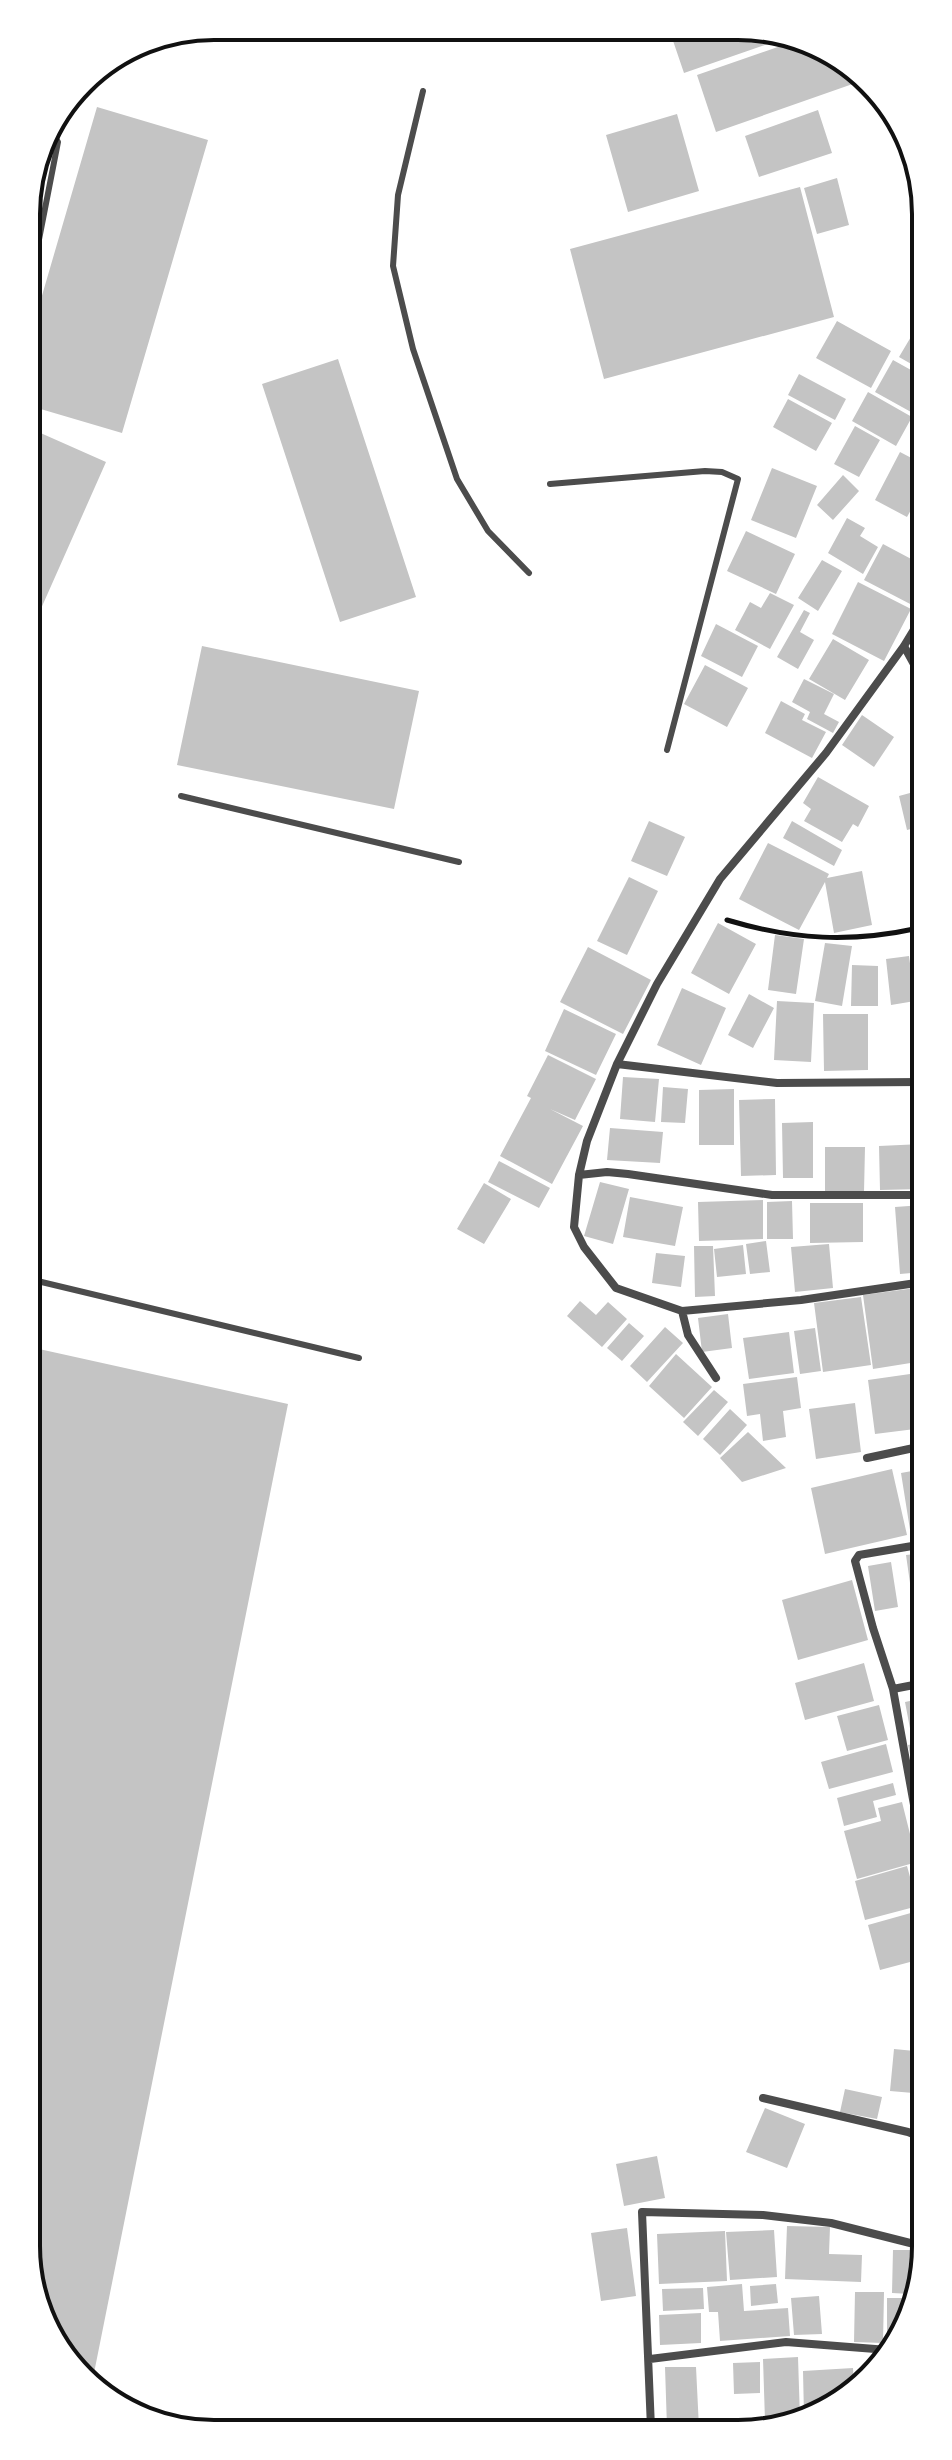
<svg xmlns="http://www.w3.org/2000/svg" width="952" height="2460" viewBox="0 0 952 2460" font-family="Rubik,sans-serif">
<rect width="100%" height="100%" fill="#fff"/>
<path fill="#c4c4c4" d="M 669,29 L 774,30 L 788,37 L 684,73 Z
M 795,41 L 863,77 L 864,80 L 716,132 L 697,75 Z
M 97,107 L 208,140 L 122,433 L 27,405 L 27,347 Z
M 818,110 L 832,153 L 759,177 L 745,136 Z
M 677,114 L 699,191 L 628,212 L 606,135 Z
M 837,178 L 849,225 L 817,234 L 804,188 Z
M 800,187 L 834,317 L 604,379 L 570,249 Z
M 837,321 L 891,351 L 871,388 L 816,358 Z
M 915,330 L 920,333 L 920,369 L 899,357 Z
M 338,359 L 416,597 L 340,622 L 262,384 Z
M 893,360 L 920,375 L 920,396 L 911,412 L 875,392 Z
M 799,374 L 846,399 L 835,420 L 788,395 Z
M 868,392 L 912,417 L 896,446 L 852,421 Z
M 788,399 L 832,423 L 816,451 L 773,427 Z
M 855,426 L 880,440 L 859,477 L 834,464 Z
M 27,427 L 106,462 L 28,638 L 27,549 Z
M 900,452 L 921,463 L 921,492 L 907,517 L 875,500 Z
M 772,468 L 817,486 L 796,538 L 751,520 Z
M 843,475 L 859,491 L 833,520 L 817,505 Z
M 847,518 L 865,528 L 860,536 L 878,547 L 863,574 L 828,553 Z
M 746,531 L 795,554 L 776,594 L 727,571 Z
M 883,544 L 915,561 L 911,568 L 921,573 L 921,593 L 914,606 L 864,580 Z
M 822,560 L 842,571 L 818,611 L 798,598 Z
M 858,582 L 911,609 L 884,661 L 832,634 Z
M 770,593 L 794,605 L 770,649 L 735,630 L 750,602 L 761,608 Z
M 804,610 L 810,613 L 800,632 L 814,640 L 798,669 L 777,657 Z
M 716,624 L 758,646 L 742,677 L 701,656 Z
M 833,639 L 869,660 L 845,700 L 809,679 Z
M 202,646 L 419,691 L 394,809 L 177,765 Z
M 705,665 L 748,688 L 727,727 L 684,704 Z
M 804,679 L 834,694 L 824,714 L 839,722 L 833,733 L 807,719 L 810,712 L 792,702 Z
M 781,701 L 805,714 L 802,720 L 826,732 L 812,758 L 765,733 Z
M 862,715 L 894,737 L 874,767 L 842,745 Z
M 818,777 L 869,806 L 858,827 L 853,824 L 842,842 L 804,821 L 811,809 L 803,803 Z
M 921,790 L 922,826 L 907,830 L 899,796 Z
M 649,821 L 685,837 L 667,876 L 631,861 Z
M 792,821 L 842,850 L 834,866 L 783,838 Z
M 768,843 L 829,874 L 827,878 L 862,871 L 872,925 L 834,933 L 825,882 L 799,930 L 739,899 Z
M 629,877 L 658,891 L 627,955 L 597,941 Z
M 718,923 L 756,944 L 729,994 L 691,973 Z
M 775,935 L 804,939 L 796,994 L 768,990 Z
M 825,943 L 852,946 L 842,1006 L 815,1001 Z
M 588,947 L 651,980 L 623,1034 L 560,1002 Z
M 909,956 L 915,1001 L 891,1005 L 886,959 Z
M 852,965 L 878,966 L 878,1006 L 851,1006 Z
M 682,988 L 726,1008 L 701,1065 L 657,1045 Z
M 749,994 L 774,1008 L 753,1048 L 728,1035 Z
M 777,1001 L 814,1003 L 811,1062 L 774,1060 Z
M 564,1009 L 616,1034 L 596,1075 L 545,1051 Z
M 823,1014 L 868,1014 L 868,1070 L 824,1071 Z
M 548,1055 L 596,1079 L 575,1120 L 550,1109 L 583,1126 L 552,1184 L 500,1156 L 531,1098 L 527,1096 Z
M 623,1077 L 659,1079 L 655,1122 L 620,1119 Z
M 663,1087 L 688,1089 L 685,1123 L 661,1122 Z
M 734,1089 L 734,1145 L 699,1145 L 699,1090 Z
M 775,1099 L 776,1175 L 741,1176 L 739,1100 Z
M 813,1122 L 813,1178 L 783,1178 L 782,1123 Z
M 610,1128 L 663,1132 L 660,1163 L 607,1160 Z
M 922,1144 L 923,1189 L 880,1190 L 879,1146 Z
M 825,1147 L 865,1147 L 864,1192 L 825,1192 Z
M 499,1161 L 550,1188 L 539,1208 L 488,1182 Z
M 600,1182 L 629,1189 L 613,1244 L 584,1236 Z
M 484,1183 L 511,1199 L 484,1244 L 457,1229 Z
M 630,1197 L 683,1207 L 675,1246 L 623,1237 Z
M 763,1200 L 763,1239 L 699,1241 L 698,1202 Z
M 792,1201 L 793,1239 L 767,1239 L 767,1202 Z
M 810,1203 L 863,1203 L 863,1242 L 810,1243 Z
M 923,1205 L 923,1272 L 900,1274 L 895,1207 Z
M 766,1241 L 770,1272 L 750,1274 L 746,1244 Z
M 829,1244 L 833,1288 L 795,1292 L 791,1247 Z
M 743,1245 L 746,1274 L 717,1277 L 714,1249 Z
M 694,1246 L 713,1246 L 715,1296 L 695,1297 Z
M 656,1253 L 685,1256 L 681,1287 L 652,1283 Z
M 923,1287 L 923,1361 L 873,1369 L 863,1295 Z
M 861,1297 L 871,1365 L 823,1372 L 814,1303 Z
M 580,1301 L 596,1315 L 608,1302 L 627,1319 L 602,1347 L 567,1316 Z
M 728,1314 L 732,1348 L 702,1352 L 698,1318 Z
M 629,1323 L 644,1336 L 622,1361 L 607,1348 Z
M 665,1327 L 683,1343 L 647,1382 L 630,1366 Z
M 815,1328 L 821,1371 L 800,1374 L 794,1331 Z
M 789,1332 L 794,1373 L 749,1379 L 743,1338 Z
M 30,1347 L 288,1404 L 91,2388 L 32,2294 Z
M 676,1354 L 712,1387 L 684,1418 L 649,1386 Z
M 917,1373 L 923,1428 L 875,1434 L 868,1380 Z
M 797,1377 L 801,1408 L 783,1411 L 786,1437 L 763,1441 L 760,1414 L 747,1416 L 743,1384 Z
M 714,1390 L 728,1402 L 698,1436 L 683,1422 Z
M 855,1403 L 861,1452 L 816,1459 L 809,1409 Z
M 730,1409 L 747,1425 L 720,1455 L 703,1439 Z
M 748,1432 L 786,1468 L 742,1482 L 720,1458 Z
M 892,1469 L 907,1535 L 825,1554 L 811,1488 Z
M 923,1469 L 924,1534 L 911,1536 L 901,1473 Z
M 924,1553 L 924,1610 L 914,1611 L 906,1555 Z
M 891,1562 L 898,1607 L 875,1611 L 868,1566 Z
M 852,1580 L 868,1640 L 798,1660 L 782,1600 Z
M 924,1616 L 924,1655 L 922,1655 L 915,1618 Z
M 864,1663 L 874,1701 L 805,1720 L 795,1683 Z
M 924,1698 L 924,1736 L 912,1739 L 905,1702 Z
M 879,1705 L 888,1740 L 847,1751 L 837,1716 Z
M 924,1742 L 924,1766 L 913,1769 L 908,1745 Z
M 886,1744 L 893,1772 L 829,1789 L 821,1762 Z
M 893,1783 L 896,1795 L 873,1801 L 877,1817 L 844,1826 L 837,1798 Z
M 902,1802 L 917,1862 L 857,1879 L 844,1831 L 881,1821 L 878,1808 Z
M 907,1866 L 918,1906 L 865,1920 L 855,1881 Z
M 925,1909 L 925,1958 L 880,1970 L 868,1925 Z
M 894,2049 L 925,2052 L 925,2094 L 890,2091 Z
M 845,2089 L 882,2097 L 877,2119 L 840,2112 Z
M 765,2108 L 805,2124 L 787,2168 L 746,2152 Z
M 657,2156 L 665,2198 L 624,2206 L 616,2164 Z
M 787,2226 L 830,2227 L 829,2254 L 862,2255 L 861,2282 L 785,2279 Z
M 627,2228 L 636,2296 L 601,2301 L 591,2233 Z
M 774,2230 L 777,2277 L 730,2280 L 726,2232 Z
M 725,2231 L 727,2281 L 659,2284 L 657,2234 Z
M 893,2250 L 914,2250 L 913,2287 L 911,2294 L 892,2293 Z
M 742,2284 L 744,2311 L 788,2308 L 790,2336 L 720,2341 L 718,2312 L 709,2312 L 707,2287 Z
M 776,2284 L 778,2303 L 751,2306 L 750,2286 Z
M 703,2288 L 704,2309 L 663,2311 L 662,2289 Z
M 855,2292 L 884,2292 L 883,2343 L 854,2342 Z
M 819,2296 L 822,2334 L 794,2335 L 791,2298 Z
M 887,2298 L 909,2298 L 891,2341 L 887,2341 Z
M 701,2313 L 701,2343 L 660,2345 L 659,2315 Z
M 798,2357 L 800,2419 L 765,2421 L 763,2359 Z
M 870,2361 L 883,2362 L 880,2369 L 869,2376 Z
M 760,2362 L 760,2393 L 734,2394 L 733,2363 Z
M 665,2367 L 696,2367 L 699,2428 L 667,2428 Z
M 853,2368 L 854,2386 L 804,2416 L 803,2371 Z"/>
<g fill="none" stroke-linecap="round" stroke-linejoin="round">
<path stroke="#111" stroke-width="5" d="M 727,920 C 794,940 851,943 919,928"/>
<path stroke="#4c4c4c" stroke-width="6" d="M 423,91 L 398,195 L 393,266 L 413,349 L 457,479 L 488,531 L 529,573
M 27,286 L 35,260 L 58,142 L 49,127
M 550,484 L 705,471 L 722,472 L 738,479 L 667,750
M 181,796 L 459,862
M 29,1279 L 359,1358"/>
<path stroke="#4c4c4c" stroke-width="8" d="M 921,618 L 904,646 L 826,753 L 720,879 L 657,984 L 617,1064 L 587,1141 L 579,1175 L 574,1227 L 584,1247 L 616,1288 L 682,1311 L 801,1300 L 923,1282
M 904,646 L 921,677
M 617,1064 L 777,1083 L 922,1082
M 579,1175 L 607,1172 L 628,1174 L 772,1195 L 923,1195
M 682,1311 L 688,1335 L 716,1378
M 867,1458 L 923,1446
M 924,1544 L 859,1555 L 855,1561 L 873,1628 L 893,1689 L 924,1860
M 893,1689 L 924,1683
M 763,2098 L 908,2132 L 925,2139
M 650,2359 L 786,2342 L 888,2350
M 651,2428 L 642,2212 L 763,2215 L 831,2223 L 926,2247"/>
</g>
<path d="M0 0H952V2460H0ZM214 40H738A174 174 0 0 1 912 214V2246A174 174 0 0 1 738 2420H214A174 174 0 0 1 40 2246V214A174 174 0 0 1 214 40Z" fill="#fff" fill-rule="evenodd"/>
<path fill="none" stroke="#111" stroke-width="4" d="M214 40H738A174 174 0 0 1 912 214V2246A174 174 0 0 1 738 2420H214A174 174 0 0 1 40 2246V214A174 174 0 0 1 214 40Z"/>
</svg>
